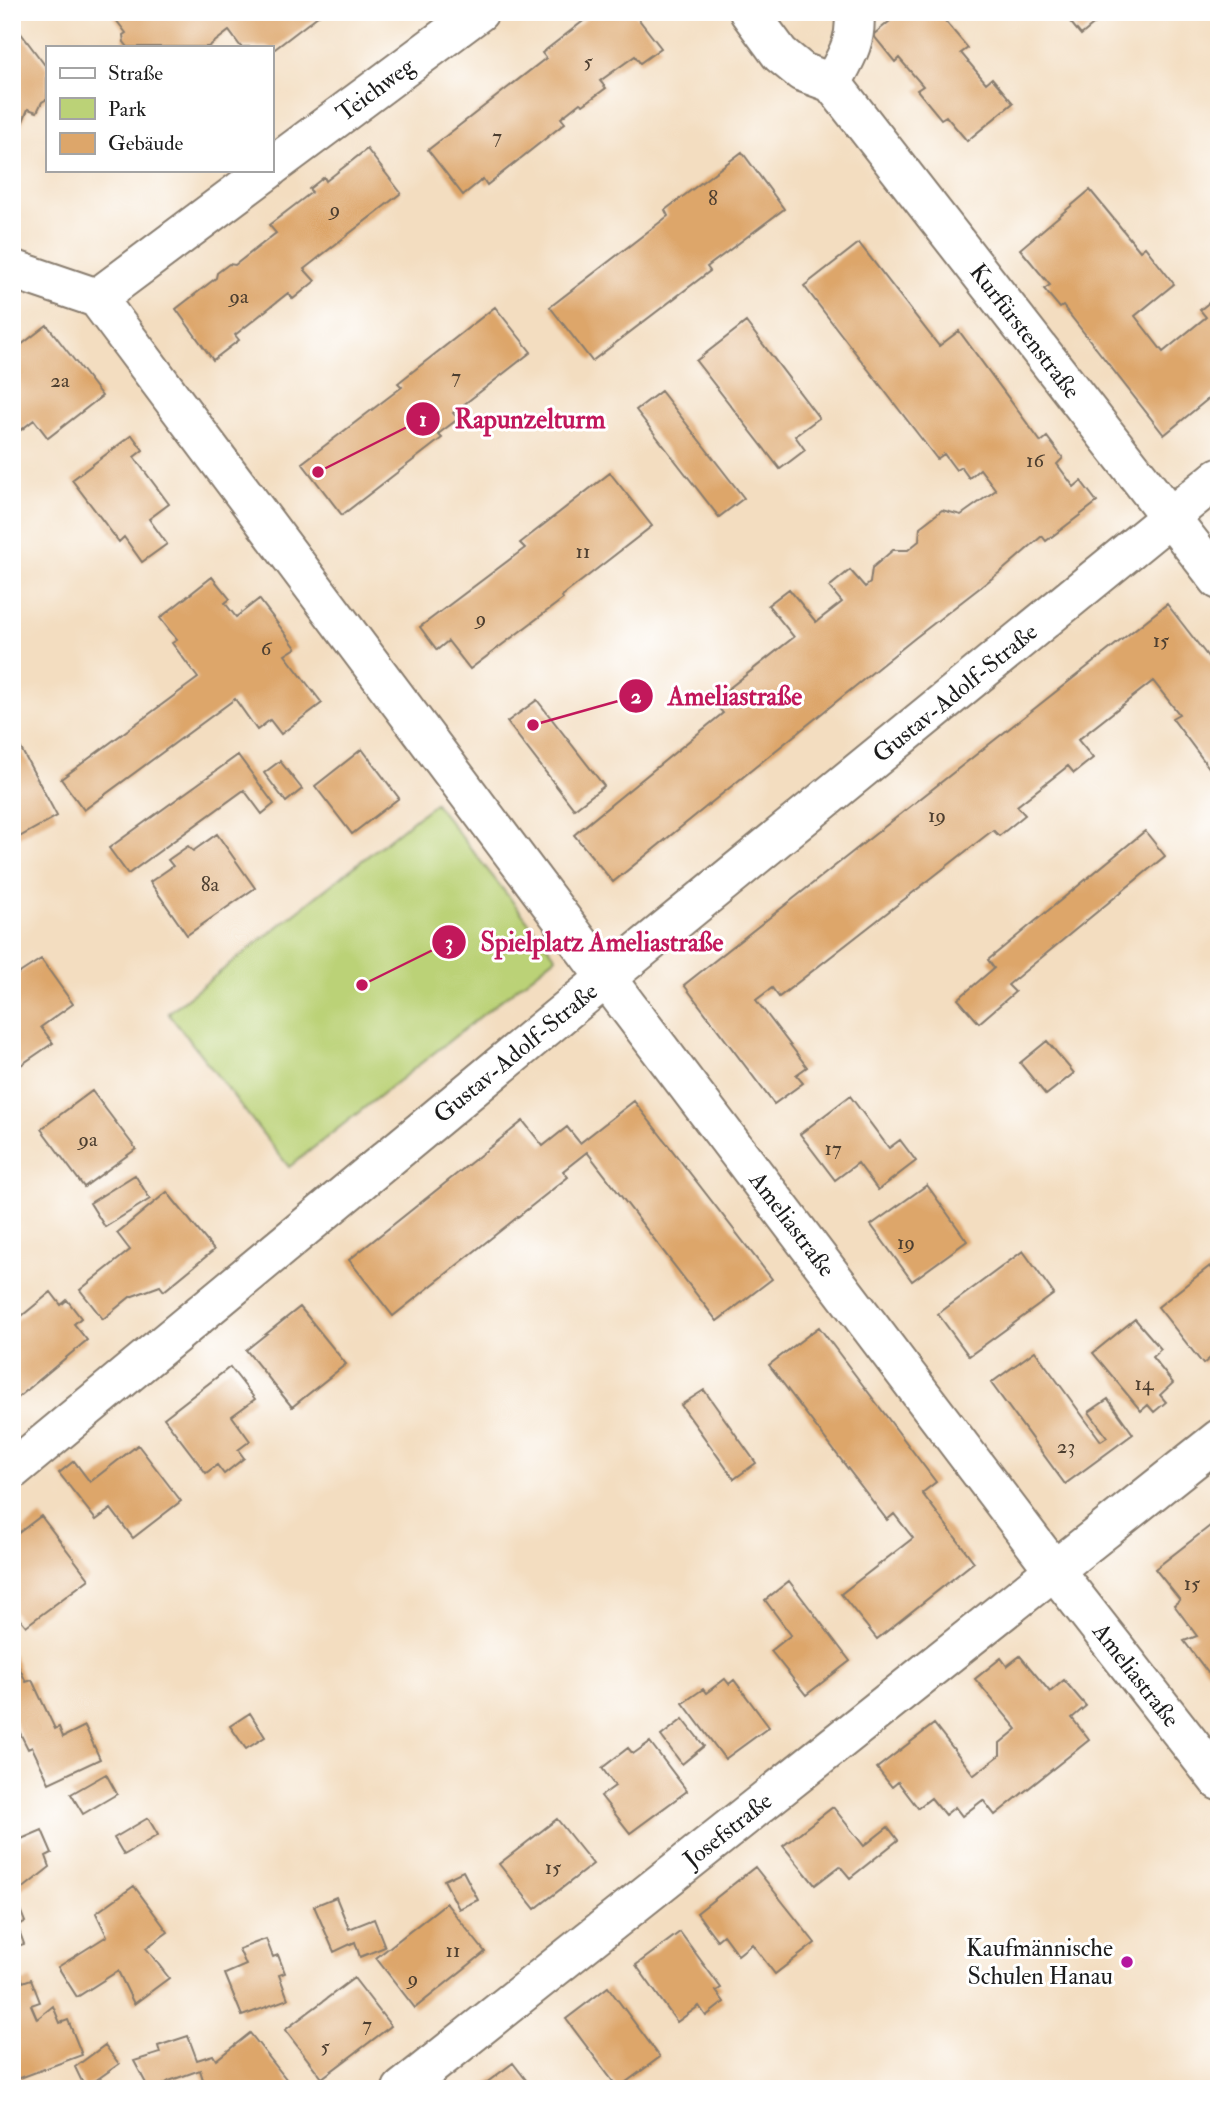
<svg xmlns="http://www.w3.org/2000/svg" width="1231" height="2101" viewBox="0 0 1231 2101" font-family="'IM FELL Double Pica',serif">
<rect width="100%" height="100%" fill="#fff"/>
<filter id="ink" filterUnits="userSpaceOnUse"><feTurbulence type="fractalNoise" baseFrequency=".0143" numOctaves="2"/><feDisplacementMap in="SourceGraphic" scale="14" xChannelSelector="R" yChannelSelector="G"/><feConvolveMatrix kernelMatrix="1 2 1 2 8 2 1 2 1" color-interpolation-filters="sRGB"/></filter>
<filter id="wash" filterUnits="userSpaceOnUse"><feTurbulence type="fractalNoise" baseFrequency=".00686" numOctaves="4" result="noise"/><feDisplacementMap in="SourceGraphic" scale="28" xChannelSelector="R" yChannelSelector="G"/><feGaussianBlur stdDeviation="1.57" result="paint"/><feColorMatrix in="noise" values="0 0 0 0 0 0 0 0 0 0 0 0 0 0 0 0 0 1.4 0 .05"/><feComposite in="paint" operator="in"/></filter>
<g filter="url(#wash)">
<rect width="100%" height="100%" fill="#f3ddc0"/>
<path fill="#bbd277" stroke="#6c774a" stroke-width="2" d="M 435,803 L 556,957 L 289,1167 L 168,1013 Z"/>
<g id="blocks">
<path fill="#dda66a" d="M 110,12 L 323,12 L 271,52 L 271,47 L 241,47 L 229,31 L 208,47 L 128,47 L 124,42 L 123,35 L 126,33 Z
M 595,12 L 633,12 L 661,48 L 640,63 L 635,56 L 600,81 L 606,88 L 583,105 L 580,103 L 561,118 L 565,123 L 487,185 L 483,179 L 463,195 L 428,150 L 546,58 L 542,53 Z
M 901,12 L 945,12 L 950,17 L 945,21 L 968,48 L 961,53 L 986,83 L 992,78 L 1013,103 L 967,141 L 946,116 L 941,119 L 917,90 L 923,86 L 899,58 L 895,62 L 873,35 Z
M 1062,12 L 1109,12 L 1081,35 Z
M 12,26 L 17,28 L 47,68 L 47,99 L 42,102 L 37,112 L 28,109 L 12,148 Z
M 367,149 L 401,193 L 304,269 L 315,281 L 293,299 L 288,293 L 235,335 L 239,340 L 213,360 L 176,309 L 216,278 L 217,273 L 229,264 L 235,265 L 276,233 L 269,225 L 312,192 L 309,189 L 324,177 L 326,181 Z
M 742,152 L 784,209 L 707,267 L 710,271 L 592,361 L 550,307 L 668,216 L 665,210 Z
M 1090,190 L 1140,251 L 1145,247 L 1174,284 L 1135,316 L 1163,352 L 1206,317 L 1200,310 L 1215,298 L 1219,303 L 1219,390 L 1164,435 L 1063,306 L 1060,308 L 1044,289 L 1050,285 L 1020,249 Z
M 859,243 L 939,346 L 959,331 L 1041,442 L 1047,437 L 1063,458 L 1057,464 L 1074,487 L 1081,481 L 1097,502 L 1046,541 L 1042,536 L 1004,569 L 915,638 L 613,882 L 574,835 L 723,713 L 713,701 L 794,637 L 768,605 L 789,589 L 816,622 L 842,602 L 829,587 L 850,570 L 865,587 L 870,583 L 872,568 L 893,550 L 908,550 L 919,541 L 920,527 L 942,510 L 961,515 L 996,490 L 980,469 L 969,478 L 961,467 L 956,470 L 944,454 L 937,459 L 804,286 Z
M 495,307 L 531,352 L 453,413 L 458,419 L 438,434 L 442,438 L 342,515 L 302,463 L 402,387 L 398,383 Z
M 746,322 L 819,418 L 795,436 L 805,450 L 780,469 L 696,361 Z
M 47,325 L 102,396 L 48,438 L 34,420 L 21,430 L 12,418 L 14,413 L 12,410 L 12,352 Z
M 661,391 L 744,498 L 719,517 L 636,410 Z
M 132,435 L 143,450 L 134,457 L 169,504 L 149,519 L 167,544 L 142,562 L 124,537 L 119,542 L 72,480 Z
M 610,473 L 652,526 L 562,596 L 563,599 L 470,669 L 448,641 L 437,650 L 420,627 L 525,548 L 520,543 Z
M 212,577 L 230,599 L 225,603 L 236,617 L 259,599 L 296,648 L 285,655 L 322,703 L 281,734 L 270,720 L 257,730 L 235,699 L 84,810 L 61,779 L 198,678 L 172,643 L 177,640 L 160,618 Z
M 1167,604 L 1219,671 L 1219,781 L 1172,718 L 1179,714 L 1153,681 L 1078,740 L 1093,758 L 1074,773 L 1068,766 L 1017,806 L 1025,815 L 999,836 L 993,830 L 779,997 L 772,988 L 756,1000 L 807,1067 L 796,1075 L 803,1083 L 774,1104 L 684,985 Z
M 537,700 L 604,786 L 574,809 L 507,722 Z
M 19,745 L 57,816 L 12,841 L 12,748 Z
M 362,749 L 399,798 L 352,834 L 315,786 Z
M 238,755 L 274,804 L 262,814 L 244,790 L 128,874 L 109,848 Z
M 280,761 L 302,789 L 286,802 L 264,773 Z
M 1145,831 L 1165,856 L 1008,985 L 1015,992 L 979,1023 L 958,999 L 994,968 L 988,960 Z
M 217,834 L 255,888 L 187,935 L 150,882 L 173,866 L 168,860 L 188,846 L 193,851 Z
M 41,959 L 73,1004 L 41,1027 L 53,1043 L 12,1071 L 12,978 Z
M 1047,1041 L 1074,1073 L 1046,1095 L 1020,1063 Z
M 92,1091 L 136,1149 L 84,1187 L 41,1129 Z
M 850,1096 L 889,1148 L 900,1140 L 916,1161 L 878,1190 L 858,1163 L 835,1180 L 800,1134 Z
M 634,1101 L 772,1279 L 717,1321 L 587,1152 L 563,1171 L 568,1177 L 393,1316 L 349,1260 L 523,1121 L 543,1146 L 567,1127 L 580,1143 Z
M 135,1175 L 150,1199 L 105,1227 L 90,1203 Z
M 927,1185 L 967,1241 L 912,1281 L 871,1225 Z
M 167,1192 L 214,1250 L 164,1291 L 160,1286 L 130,1297 L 103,1319 L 80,1290 L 130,1250 L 117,1233 Z
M 1023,1251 L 1054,1294 L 969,1356 L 938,1314 Z
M 1210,1266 L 1219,1277 L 1219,1351 L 1203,1364 L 1158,1307 Z
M 51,1292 L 61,1305 L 67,1300 L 81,1318 L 74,1324 L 87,1340 L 14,1401 L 12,1398 L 12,1324 Z
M 300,1307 L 346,1364 L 292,1407 L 246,1350 Z
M 1135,1319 L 1161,1349 L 1152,1357 L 1173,1383 L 1160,1395 L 1166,1402 L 1154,1412 L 1148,1405 L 1141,1411 L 1093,1353 Z
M 819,1327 L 936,1482 L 922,1493 L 974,1562 L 877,1639 L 841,1594 L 913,1538 L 894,1514 L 887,1520 L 769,1365 Z
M 1035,1351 L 1101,1441 L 1107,1437 L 1089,1412 L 1108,1399 L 1133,1434 L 1065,1484 L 991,1383 Z
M 230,1367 L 255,1399 L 232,1416 L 250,1441 L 238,1450 L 244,1458 L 224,1474 L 217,1465 L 206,1473 L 164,1418 Z
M 704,1390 L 756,1463 L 734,1479 L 681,1405 Z
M 138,1445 L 181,1501 L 133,1538 L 111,1509 L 96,1520 L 59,1473 L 74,1461 L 90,1482 Z
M 41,1516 L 89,1579 L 26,1626 L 12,1609 L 12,1538 Z
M 1219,1519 L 1219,1671 L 1216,1668 L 1209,1674 L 1184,1641 L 1197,1636 L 1174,1605 L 1180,1600 L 1155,1569 Z
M 789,1581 L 850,1661 L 806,1695 L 771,1651 L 791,1635 L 765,1600 Z
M 12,1652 L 26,1682 L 32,1680 L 55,1729 L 59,1727 L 63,1737 L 85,1726 L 100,1759 L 49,1783 L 32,1747 L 28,1749 L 12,1717 Z
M 1020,1656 L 1050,1692 L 1064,1680 L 1086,1706 L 1072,1718 L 1089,1740 L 995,1815 L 983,1800 L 962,1816 L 955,1807 L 945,1815 L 931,1798 L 918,1808 L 898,1782 L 892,1787 L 877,1768 L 934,1724 L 974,1775 L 1000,1755 L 1000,1743 L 1017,1729 L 975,1679 L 1001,1658 L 1007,1666 Z
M 725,1679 L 729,1684 L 734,1680 L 769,1727 L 725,1759 L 683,1703 L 703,1689 L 706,1693 Z
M 250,1713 L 265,1737 L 246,1749 L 230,1726 Z
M 683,1719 L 704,1746 L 682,1764 L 661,1736 Z
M 650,1742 L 687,1791 L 630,1833 L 601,1796 L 615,1786 L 602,1768 L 628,1748 L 633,1754 Z
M 106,1774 L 117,1794 L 83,1814 L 71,1794 Z
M 833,1807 L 864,1846 L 888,1827 L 898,1840 L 850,1878 L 840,1866 L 815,1885 L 783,1846 Z
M 148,1818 L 158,1835 L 124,1855 L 114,1838 Z
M 557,1819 L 593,1864 L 535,1909 L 499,1864 Z
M 42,1830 L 52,1853 L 46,1856 L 50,1867 L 12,1897 L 12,1843 Z
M 755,1867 L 815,1943 L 775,1974 L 752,1944 L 738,1955 L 723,1935 L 717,1940 L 697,1913 Z
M 463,1871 L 478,1900 L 459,1909 L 444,1880 Z
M 134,1886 L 168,1932 L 146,1948 L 169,1978 L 134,2004 L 118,1971 L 77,1997 L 58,1967 L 107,1936 L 96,1913 Z
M 15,1897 L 25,1922 L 17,1925 L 24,1944 L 12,1948 L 12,1898 Z
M 336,1897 L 349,1929 L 374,1919 L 385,1947 L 360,1957 L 355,1942 L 334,1952 L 314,1906 Z
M 446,1903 L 485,1952 L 415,2008 L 376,1958 Z
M 680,1932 L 721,1988 L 716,1991 L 724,2002 L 706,2016 L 699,2006 L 677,2022 L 636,1965 Z
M 266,1939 L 273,1957 L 278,1955 L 285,1973 L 279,1975 L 288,1999 L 242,2016 L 225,1974 L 246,1965 L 239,1949 Z
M 21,1976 L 23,1982 L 31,1979 L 40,2002 L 31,2005 L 37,2019 L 53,2006 L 60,2023 L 68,2020 L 82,2055 L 12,2081 L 12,1979 Z
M 354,1978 L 391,2026 L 322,2078 L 285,2030 Z
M 608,1987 L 660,2057 L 618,2088 L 566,2019 Z
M 250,2033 L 294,2089 L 206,2089 L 200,2070 L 169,2081 L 157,2089 L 149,2089 L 134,2061 L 160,2053 L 158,2046 L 188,2036 L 197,2060 L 213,2055 L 216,2060 Z
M 105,2045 L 119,2064 L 85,2088 L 75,2067 Z
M 513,2063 L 533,2089 L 478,2089 Z"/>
</g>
</g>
<g filter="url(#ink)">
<use href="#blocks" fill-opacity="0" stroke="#887c6e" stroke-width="2"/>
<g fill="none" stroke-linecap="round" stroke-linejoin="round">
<g stroke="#887c6e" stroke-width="42">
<g id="street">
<path id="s1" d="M 749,12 L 780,54 L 802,72 L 832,83 L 1219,580"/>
<path d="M 832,83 C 845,59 858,41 854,12"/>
<path id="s2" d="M 271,167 L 479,12"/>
<path id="s3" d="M 12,269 L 97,298 L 606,978 L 1055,1571 L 1219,1781"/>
<path d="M 97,298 L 268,170"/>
<path id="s4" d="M 12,1470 L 567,1010 L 1219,477"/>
<path id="s5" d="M 402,2089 L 1219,1439"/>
</g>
</g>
<use href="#street" stroke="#fff" stroke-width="38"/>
</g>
</g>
<circle fill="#b5179e" stroke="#fff" stroke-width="2.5" cx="1127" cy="1962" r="7"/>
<g text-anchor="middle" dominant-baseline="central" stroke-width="6" stroke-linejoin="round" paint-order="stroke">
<g font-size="21" fill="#4c3e30">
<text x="588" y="61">5</text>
<text x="497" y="136">7</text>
<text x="713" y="198">8</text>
<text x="335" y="209">9</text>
<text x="239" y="296">9a</text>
<text x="456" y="376">7</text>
<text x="60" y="380">2a</text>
<text x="1035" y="460">16</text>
<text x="583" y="551">11</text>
<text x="481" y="618">9</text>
<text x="1161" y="640">15</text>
<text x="266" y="648">6</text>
<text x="937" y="815">19</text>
<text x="210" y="884">8a</text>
<text x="88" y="1139">9a</text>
<text x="833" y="1148">17</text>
<text x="906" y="1242">19</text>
<text x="1144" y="1383">14</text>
<text x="1066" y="1446">23</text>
<text x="1192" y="1583">15</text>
<text x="553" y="1867">15</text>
<text x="453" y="1950">11</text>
<text x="413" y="1978">9</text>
<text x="367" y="2024">7</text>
<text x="325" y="2046">5</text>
</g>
<g font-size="24" fill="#1c1c1c" stroke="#fff">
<text stroke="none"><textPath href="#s2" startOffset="130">Teichweg</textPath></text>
<text stroke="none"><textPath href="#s1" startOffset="427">Kurfürstenstraße</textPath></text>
<text stroke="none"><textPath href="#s4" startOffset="1222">Gustav-Adolf-Straße</textPath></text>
<text stroke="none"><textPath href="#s4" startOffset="654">Gustav-Adolf-Straße</textPath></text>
<text stroke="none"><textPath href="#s3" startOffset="1248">Ameliastraße</textPath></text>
<text stroke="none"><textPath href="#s3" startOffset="1815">Ameliastraße</textPath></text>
<text stroke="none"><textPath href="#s5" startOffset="416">Josefstraße</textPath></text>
</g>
<g font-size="24" fill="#1c1c1c" stroke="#fff" text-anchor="end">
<text x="1113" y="1948">Kaufmännische<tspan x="1113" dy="28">Schulen Hanau</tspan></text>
</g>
</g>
<path fill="none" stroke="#c2185b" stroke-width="2.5" d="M318 472L423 419M533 725L636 696M362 985L449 942"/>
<g fill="#c2185b" stroke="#fff" stroke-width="2.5">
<circle cx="318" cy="472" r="7"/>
<circle cx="533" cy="725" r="7"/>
<circle cx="362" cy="985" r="7"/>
<circle cx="423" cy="419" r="18"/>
<circle cx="636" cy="696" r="18"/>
<circle cx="449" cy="942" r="18"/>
</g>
<g font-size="21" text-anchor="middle" font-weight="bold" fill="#fff">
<text x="423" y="426">1</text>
<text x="636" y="703">2</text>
<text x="449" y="949">3</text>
</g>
<g font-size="26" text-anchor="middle" font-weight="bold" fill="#c2185b" stroke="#fff" stroke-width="6" stroke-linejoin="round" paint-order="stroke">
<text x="530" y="428">Rapunzelturm</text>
<text x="735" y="705">Ameliastraße</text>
<text x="602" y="951">Spielplatz Ameliastraße</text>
</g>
<rect width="1231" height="2101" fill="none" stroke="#fff" stroke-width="42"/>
<rect x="46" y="46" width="228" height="126" fill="#ffffff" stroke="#a4a4a4" stroke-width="2"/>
<rect x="60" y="68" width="35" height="10" fill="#ffffff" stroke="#a4a4a4" stroke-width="2"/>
<text x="108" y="80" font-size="21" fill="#1c1c1c">Straße</text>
<rect x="60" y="98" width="35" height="21" fill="#bbd277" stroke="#a4a4a4" stroke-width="2"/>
<text x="108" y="116" font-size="21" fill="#1c1c1c">Park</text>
<rect x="60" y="133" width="35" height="21" fill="#dda66a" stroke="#a4a4a4" stroke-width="2"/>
<text x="108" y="150" font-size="21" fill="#1c1c1c">Gebäude</text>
</svg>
